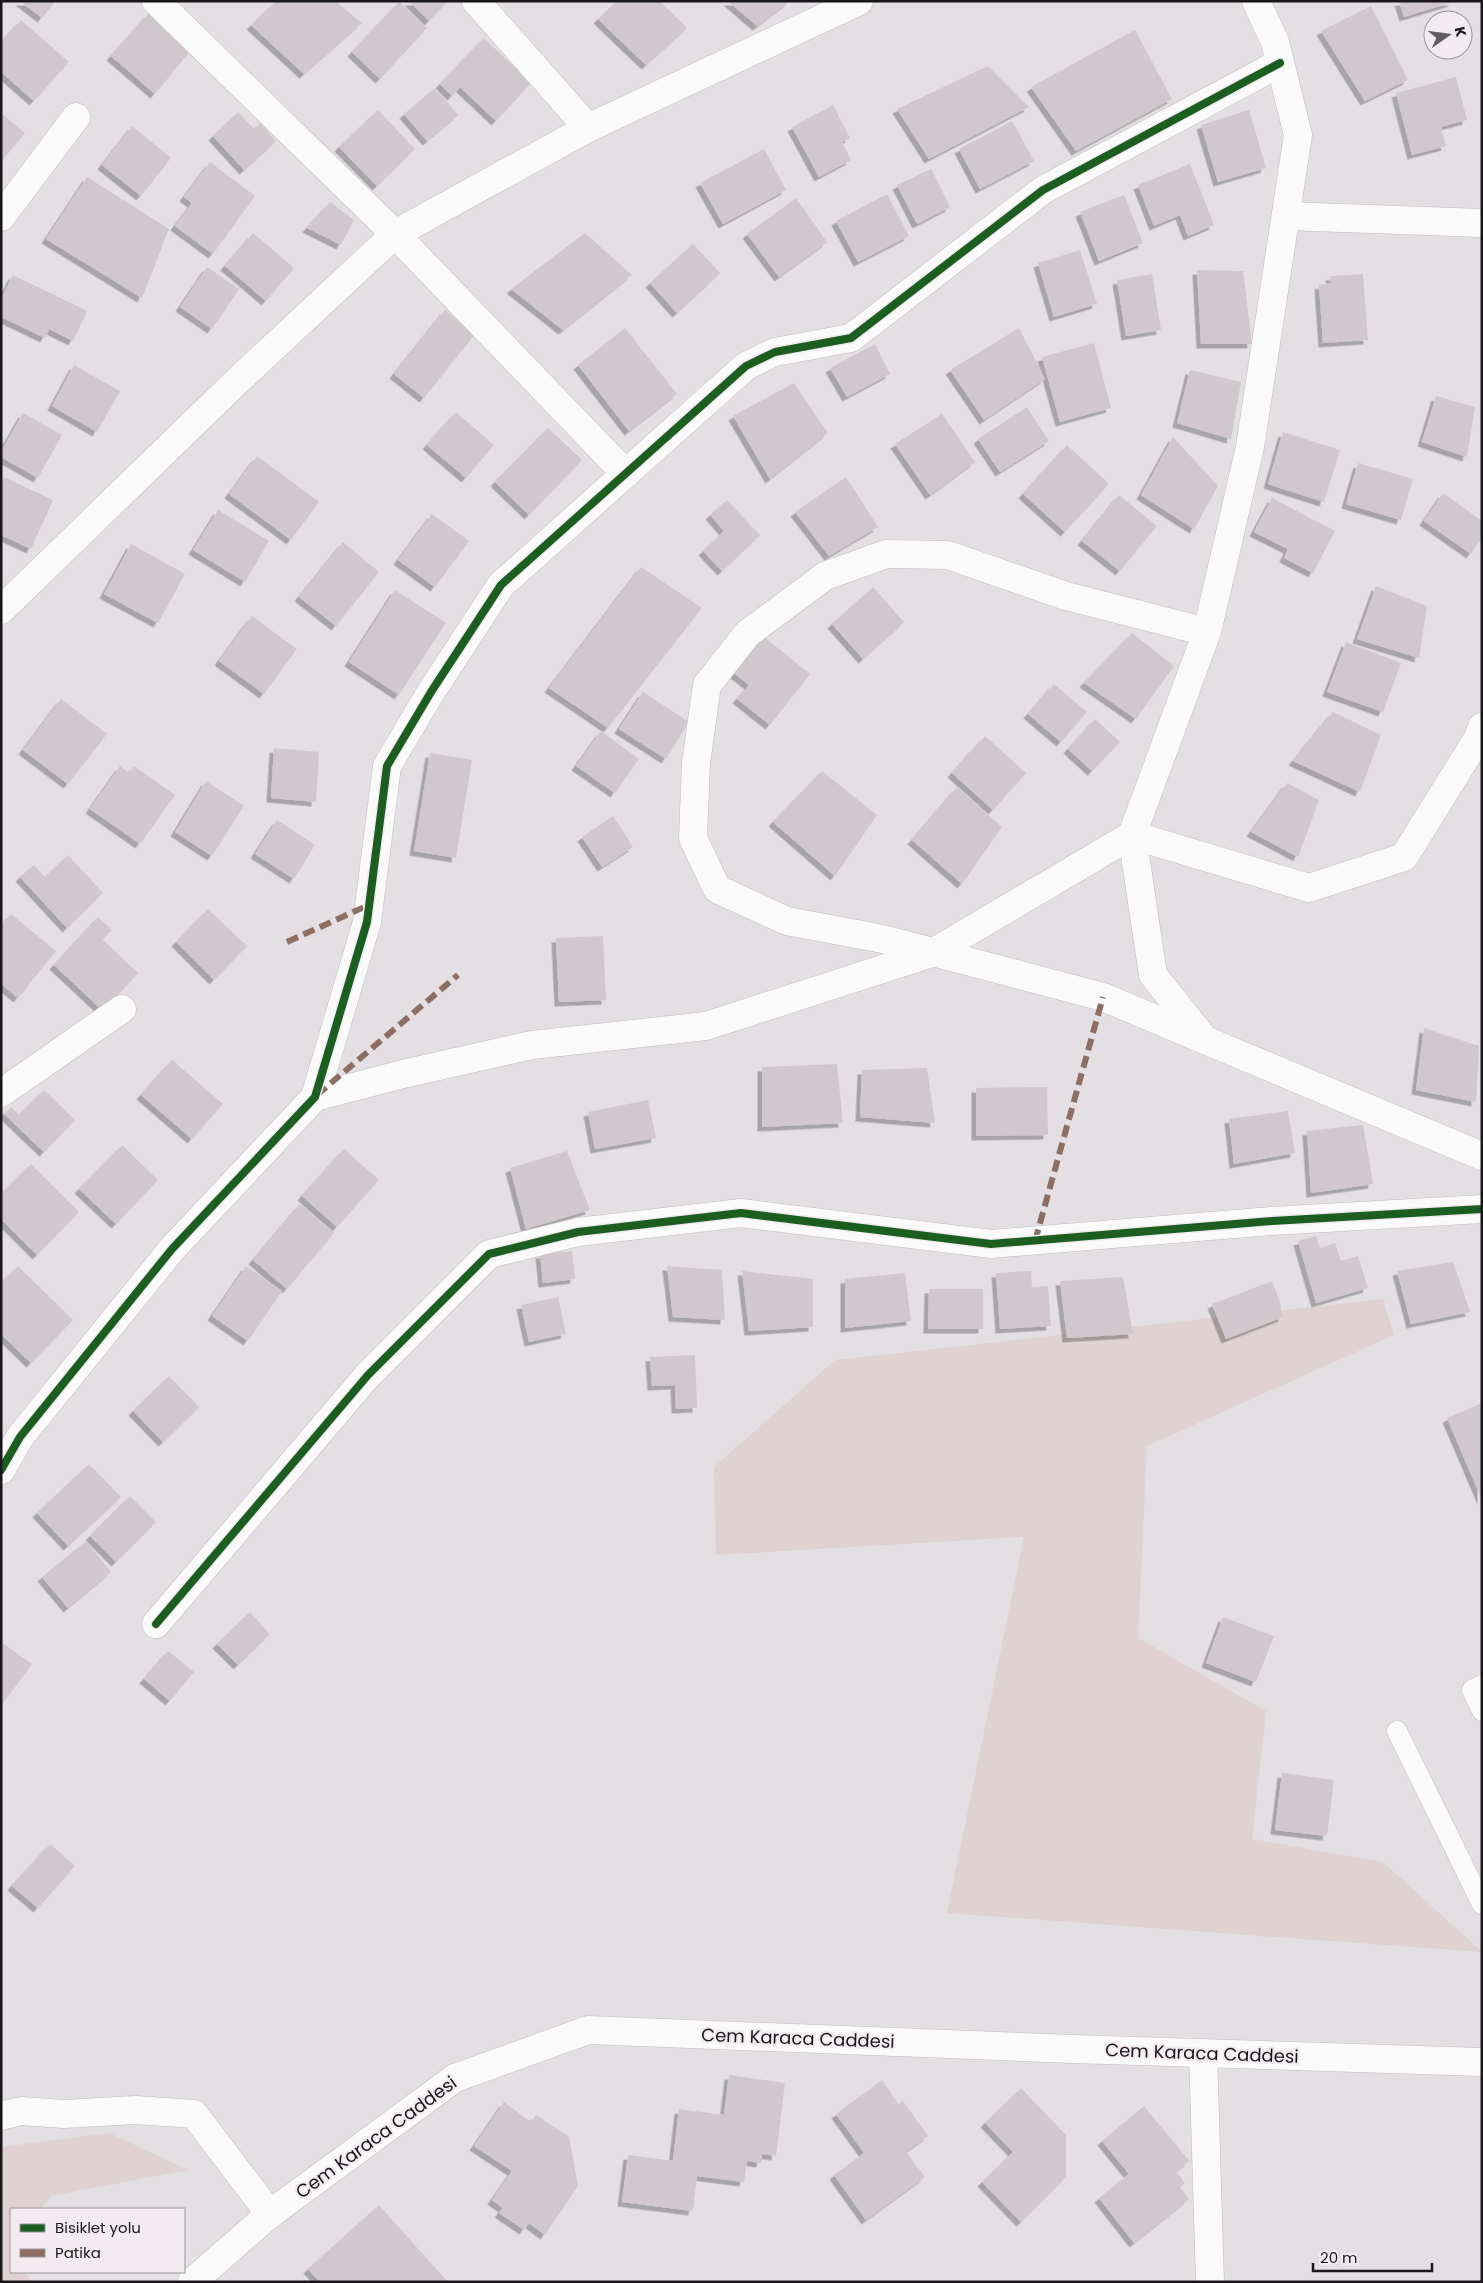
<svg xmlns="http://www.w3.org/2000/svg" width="1483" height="2283" viewBox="0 0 1483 2283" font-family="Poppins,sans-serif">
<defs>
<filter id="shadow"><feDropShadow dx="-4.5" dy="4.5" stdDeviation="0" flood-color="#0004"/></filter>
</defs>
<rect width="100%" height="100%" fill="#e3dfe3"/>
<path fill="#e0d1d2" d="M 1383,1299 L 1394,1335 L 1147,1446 L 1138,1638 L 1266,1711 L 1252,1839 L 1383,1862 L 1482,1952 L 947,1913 L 1024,1537 L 716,1555 L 714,1467 L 835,1360 Z
M 109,2133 L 188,2170 L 51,2196 L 41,2209 L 11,2209 L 11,2272 L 25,2272 L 31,2282 L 1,2282 L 1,2147 Z"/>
<path fill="#d1c8cd" filter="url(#shadow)" d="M 20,1 L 56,1 L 42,18 Z
M 276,1 L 335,1 L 362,23 L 304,74 L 251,25 Z
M 409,1 L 448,1 L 429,21 Z
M 617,1 L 660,1 L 687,28 L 646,65 L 598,19 Z
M 728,1 L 790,1 L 757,26 Z
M 1399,1 L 1453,1 L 1453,2 L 1404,17 Z
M 399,2 L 427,28 L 380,79 L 352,52 Z
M 1371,6 L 1408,80 L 1365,101 L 1321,31 Z
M 149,13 L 191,50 L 155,94 L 111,56 Z
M 21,20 L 69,62 L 34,101 L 1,72 L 1,43 Z
M 1135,30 L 1172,99 L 1076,151 L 1031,87 Z
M 484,38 L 531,83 L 496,121 L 460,87 L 452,96 L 440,84 Z
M 988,66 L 1029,107 L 929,159 L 897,109 Z
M 1456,77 L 1467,120 L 1441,127 L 1446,146 L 1412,155 L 1396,93 Z
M 435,88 L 458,115 L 427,141 L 404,114 Z
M 833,105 L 850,138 L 842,142 L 851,160 L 819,177 L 792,127 Z
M 378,110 L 415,149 L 377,186 L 339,147 Z
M 1249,110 L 1266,168 L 1218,182 L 1201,125 Z
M 238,112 L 254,129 L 260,123 L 276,141 L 244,170 L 213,136 Z
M 1,113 L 25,133 L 1,162 Z
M 1012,121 L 1034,161 L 980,189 L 959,149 Z
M 132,126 L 171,158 L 141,196 L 102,165 Z
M 764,149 L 786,190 L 723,224 L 700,183 Z
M 210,162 L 255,196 L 213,254 L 175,226 L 192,203 L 184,197 Z
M 1190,164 L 1214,225 L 1188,236 L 1180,215 L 1154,226 L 1138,185 Z
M 931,169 L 950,207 L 917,224 L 897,185 Z
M 87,177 L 169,229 L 142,298 L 46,239 Z
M 887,194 L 909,236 L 858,262 L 836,221 Z
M 1124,195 L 1143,243 L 1099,261 L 1080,212 Z
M 796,198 L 827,242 L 779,277 L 747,234 Z
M 330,202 L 354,220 L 341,245 L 307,228 Z
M 253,233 L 294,268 L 266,301 L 225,266 Z
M 585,233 L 632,275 L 563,330 L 511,289 Z
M 693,244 L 720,273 L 677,313 L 650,283 Z
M 1080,250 L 1097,304 L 1054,317 L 1038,263 Z
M 207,267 L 239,289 L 212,329 L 180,307 Z
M 1197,270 L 1243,271 L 1252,344 L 1201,344 Z
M 1152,274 L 1161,330 L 1126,336 L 1117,280 Z
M 1363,274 L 1368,340 L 1323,343 L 1319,285 L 1331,283 L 1330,276 Z
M 13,275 L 87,311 L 73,341 L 49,329 L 45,338 L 1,317 L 1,299 Z
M 445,310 L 475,334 L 424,398 L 394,374 Z
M 625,328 L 677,394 L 629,431 L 578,365 Z
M 1019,328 L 1045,379 L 984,420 L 950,370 Z
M 1094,343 L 1111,408 L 1060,422 L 1042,357 Z
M 875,344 L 890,374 L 847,397 L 830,368 Z
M 74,365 L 120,391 L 97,432 L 52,406 Z
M 1190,370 L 1241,382 L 1231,439 L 1177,423 Z
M 794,383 L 828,433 L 770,479 L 733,416 Z
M 1436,396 L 1475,407 L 1467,457 L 1422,442 Z
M 1027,407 L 1049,441 L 1000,472 L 978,439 Z
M 456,412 L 494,445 L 466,478 L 427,445 Z
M 23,413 L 62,435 L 38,478 L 1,457 L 1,451 Z
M 942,414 L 975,462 L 930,495 L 895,444 Z
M 548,428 L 582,460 L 529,515 L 495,482 Z
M 1283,432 L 1340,450 L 1324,502 L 1268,484 Z
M 1173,437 L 1218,486 L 1194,529 L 1141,495 Z
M 1067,445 L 1109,484 L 1065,532 L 1023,494 Z
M 257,456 L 319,502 L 291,540 L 229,494 Z
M 1358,463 L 1413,479 L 1401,520 L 1346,504 Z
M 4,477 L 53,500 L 31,549 L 1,535 L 1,483 Z
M 846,477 L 878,527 L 829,556 L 795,512 Z
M 1443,493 L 1482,521 L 1482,538 L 1471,554 L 1424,521 Z
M 1119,495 L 1157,526 L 1120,571 L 1082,541 Z
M 1272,498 L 1335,531 L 1313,573 L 1284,558 L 1288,549 L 1254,532 Z
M 727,500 L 760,535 L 722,571 L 703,551 L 724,531 L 710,515 Z
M 218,510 L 269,541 L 245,582 L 193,550 Z
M 432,514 L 469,541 L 435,587 L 398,560 Z
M 343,542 L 379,572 L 336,626 L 299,597 Z
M 131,544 L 185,574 L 158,623 L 104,594 Z
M 641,567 L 702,608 L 608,728 L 549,688 Z
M 1376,586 L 1427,606 L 1419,658 L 1357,639 Z
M 873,587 L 904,622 L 863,659 L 832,624 Z
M 395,590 L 446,623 L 399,695 L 349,662 Z
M 252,616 L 297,649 L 264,694 L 219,661 Z
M 1132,633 L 1174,666 L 1136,719 L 1084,683 Z
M 763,636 L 810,674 L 770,725 L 737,699 L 749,685 L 734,673 Z
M 1346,642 L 1401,663 L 1383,712 L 1327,692 Z
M 1054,684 L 1087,712 L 1061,742 L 1028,714 Z
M 643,692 L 689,722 L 666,759 L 619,729 Z
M 61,699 L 107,734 L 68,784 L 23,750 Z
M 1333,712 L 1381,735 L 1360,792 L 1293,761 Z
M 1095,719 L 1120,742 L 1092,771 L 1068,749 Z
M 601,731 L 639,759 L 615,793 L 576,766 Z
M 985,736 L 1026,773 L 993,810 L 952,773 Z
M 274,748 L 319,752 L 316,802 L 271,798 Z
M 430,753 L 472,760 L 456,858 L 414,851 Z
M 120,766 L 129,773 L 134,766 L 175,795 L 140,844 L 90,809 Z
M 822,771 L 877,815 L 835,876 L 773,822 Z
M 206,781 L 244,806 L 212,856 L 175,832 Z
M 1287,783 L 1319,800 L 1298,857 L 1251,832 Z
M 957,787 L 1002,827 L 962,884 L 912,840 Z
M 613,816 L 633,847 L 602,867 L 582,837 Z
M 277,820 L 315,845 L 294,879 L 255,854 Z
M 68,855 L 103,893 L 67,928 L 20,877 L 34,865 L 45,877 Z
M 208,909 L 247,946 L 214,980 L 176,942 Z
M 11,914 L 56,951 L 18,998 L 1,984 L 1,926 Z
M 98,917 L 112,930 L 102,939 L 138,973 L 103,1011 L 54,965 Z
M 603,936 L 606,1000 L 559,1002 L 556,938 Z
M 1424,1028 L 1479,1046 L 1476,1102 L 1416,1090 Z
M 172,1060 L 223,1104 L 192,1139 L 141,1095 Z
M 837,1064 L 843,1123 L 762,1127 L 762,1067 Z
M 927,1068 L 935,1123 L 860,1117 L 862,1070 Z
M 1047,1087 L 1048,1135 L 976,1136 L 976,1088 Z
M 44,1090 L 75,1120 L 44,1152 L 4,1114 L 11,1107 L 19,1115 Z
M 648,1100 L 656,1138 L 595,1149 L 588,1112 Z
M 1288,1111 L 1295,1153 L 1234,1164 L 1229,1119 Z
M 1363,1125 L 1373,1184 L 1311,1193 L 1307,1131 Z
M 122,1145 L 158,1180 L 116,1224 L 79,1189 Z
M 344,1149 L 379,1180 L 337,1227 L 302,1196 Z
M 567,1151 L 590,1210 L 526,1229 L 510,1168 Z
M 31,1164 L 79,1212 L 37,1255 L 1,1219 L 1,1194 Z
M 300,1204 L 334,1233 L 287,1289 L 253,1260 Z
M 1316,1236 L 1320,1248 L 1335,1243 L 1341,1261 L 1358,1256 L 1368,1288 L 1316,1303 L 1298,1241 Z
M 572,1251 L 575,1279 L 543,1283 L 540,1254 Z
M 1453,1262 L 1470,1312 L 1411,1324 L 1397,1271 Z
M 18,1266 L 73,1320 L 31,1363 L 1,1334 L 1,1283 Z
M 246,1266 L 282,1291 L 248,1341 L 212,1316 Z
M 667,1266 L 722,1270 L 725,1320 L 673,1317 Z
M 742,1271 L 813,1279 L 813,1327 L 749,1331 Z
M 1031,1271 L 1032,1287 L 1048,1286 L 1051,1326 L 1000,1329 L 996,1273 Z
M 905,1273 L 911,1321 L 845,1328 L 845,1279 Z
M 1123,1277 L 1133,1334 L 1067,1338 L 1060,1281 Z
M 1272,1281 L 1279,1299 L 1283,1317 L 1226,1339 L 1212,1304 Z
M 929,1289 L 983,1289 L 983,1329 L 928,1329 Z
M 558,1297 L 566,1334 L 529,1342 L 521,1305 Z
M 695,1355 L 697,1408 L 676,1409 L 675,1385 L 652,1386 L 650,1357 Z
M 169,1376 L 199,1407 L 163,1442 L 133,1411 Z
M 1482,1403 L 1482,1500 L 1447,1418 Z
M 89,1464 L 121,1497 L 68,1546 L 37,1513 Z
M 130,1496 L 156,1522 L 116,1562 L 90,1536 Z
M 86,1541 L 111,1572 L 68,1608 L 42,1577 Z
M 250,1612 L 270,1634 L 238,1665 L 217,1644 Z
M 1223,1617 L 1274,1636 L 1256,1682 L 1206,1663 Z
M 1,1642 L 32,1664 L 1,1706 Z
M 168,1651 L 194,1672 L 170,1701 L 144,1679 Z
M 1282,1773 L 1334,1780 L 1327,1836 L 1275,1830 Z
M 50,1844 L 75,1866 L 38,1908 L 12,1886 Z
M 729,2075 L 785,2083 L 776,2156 L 762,2154 L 761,2163 L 747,2161 L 744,2182 L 697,2176 L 693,2211 L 622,2202 L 628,2155 L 673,2161 L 679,2109 L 724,2115 Z
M 882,2080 L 898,2104 L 903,2101 L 928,2136 L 906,2152 L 925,2177 L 866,2220 L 834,2175 L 864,2153 L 836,2114 Z
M 1021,2088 L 1066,2135 L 1066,2177 L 1021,2222 L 982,2182 L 1013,2152 L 985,2123 Z
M 504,2102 L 531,2122 L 536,2115 L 569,2137 L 578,2186 L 545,2235 L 529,2223 L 524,2230 L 499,2213 L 503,2208 L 492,2200 L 512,2171 L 474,2146 Z
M 1144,2106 L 1189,2161 L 1176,2171 L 1185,2183 L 1180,2187 L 1189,2199 L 1134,2243 L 1099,2198 L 1129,2174 L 1102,2141 Z
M 379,2205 L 448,2282 L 320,2282 L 308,2269 Z"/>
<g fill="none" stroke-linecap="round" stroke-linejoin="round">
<g stroke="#bfbdbf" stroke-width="21">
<path id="lane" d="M 1482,1685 L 1472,1690 L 1482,1711
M 1397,1731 L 1482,1904"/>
</g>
<g stroke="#bfbdbf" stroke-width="29">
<path id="street" d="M 156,1 L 395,234 L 626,474
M 476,1 L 588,128
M 1286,216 L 1482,223
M 1,217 L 76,117
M 1205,1040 L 1103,997 L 883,939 L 787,921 L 717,889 L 693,838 L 696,763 L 707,685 L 747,634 L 825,576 L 886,554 L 948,555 L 1066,596 L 1207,632
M 1,1093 L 122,1009
M 315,1097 L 403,1074 L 532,1045 L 706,1026 L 932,953 L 1132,835 L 1309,888 L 1404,857 L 1478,738 L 1482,727
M 1,1470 L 20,1437 L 172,1249 L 315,1097 L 367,922 L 387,766 L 431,692 L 501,585 L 746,366 L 775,352 L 851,338 L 1043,190 L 1280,63
M 156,1624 L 368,1375 L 489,1254 L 578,1232 L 741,1213 L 991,1244 L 1272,1221 L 1482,1209
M 1203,2053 L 1210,2282
M 1,2116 L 21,2111 L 64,2114 L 135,2110 L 194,2114 L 270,2214"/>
</g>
<g stroke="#bfbdbf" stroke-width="29">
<path id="secondary" d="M 1256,1 L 1275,42 L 1298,135 L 1250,447 L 1207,632 L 1132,835 L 1153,975 L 1205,1040 L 1482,1156
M 1,610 L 234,384 L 395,234 L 588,128 L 859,1
M 192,2282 L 270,2214 L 455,2078 L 588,2030 L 1073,2049 L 1482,2062"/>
</g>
<use href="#lane" stroke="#fbfafb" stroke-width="20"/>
<use href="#street" stroke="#fbfafb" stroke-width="28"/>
<use href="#secondary" stroke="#fbfafb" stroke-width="28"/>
<path stroke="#8d6e63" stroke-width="6" stroke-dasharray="12 6" stroke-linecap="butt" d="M 287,942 L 371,904
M 317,1095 L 458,975
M 1035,1241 L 1103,997"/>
<g stroke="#f2ecf1" stroke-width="11">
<path id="cycleway" d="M 1,1470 L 20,1437 L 172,1249 L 315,1097 L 367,922 L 387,766 L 431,692 L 501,585 L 746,366 L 775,352 L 851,338 L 1043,190 L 1280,63
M 156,1624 L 368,1375 L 489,1254 L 578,1232 L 741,1213 L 991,1244 L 1272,1221 L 1482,1209"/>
</g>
<use href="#cycleway" stroke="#1b5e20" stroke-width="8"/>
</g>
<g text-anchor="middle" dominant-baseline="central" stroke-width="4.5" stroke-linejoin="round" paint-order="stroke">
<g font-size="18" fill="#191719" stroke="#f2ecf1">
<text transform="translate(798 2038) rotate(2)">Cem Karaca Caddesi</text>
<text transform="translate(1202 2053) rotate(2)">Cem Karaca Caddesi</text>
<text transform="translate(376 2137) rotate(-36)">Cem Karaca Caddesi</text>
</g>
</g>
<rect width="1483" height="2283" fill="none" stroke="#191719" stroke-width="5"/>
<rect x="10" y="2208" width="175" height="65" fill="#f2ecf1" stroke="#9b979b"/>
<rect x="20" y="2224" width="25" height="8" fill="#1b5e20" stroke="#9b979b"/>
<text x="55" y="2233" font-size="15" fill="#191719">Bisiklet yolu</text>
<rect x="20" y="2249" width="25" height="8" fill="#8d6e63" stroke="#9b979b"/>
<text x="55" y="2258" font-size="15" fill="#191719">Patika</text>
<g transform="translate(1448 35) rotate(76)"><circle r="24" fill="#f2ecf1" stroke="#9b979b"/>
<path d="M0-4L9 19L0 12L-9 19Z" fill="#605d60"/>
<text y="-8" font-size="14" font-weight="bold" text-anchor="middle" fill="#191719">K</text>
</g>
<path d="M1313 2263v8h119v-8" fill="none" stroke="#191719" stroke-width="2.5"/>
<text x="1320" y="2263" font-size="15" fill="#191719" stroke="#f2ecf1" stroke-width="4" paint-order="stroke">20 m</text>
</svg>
